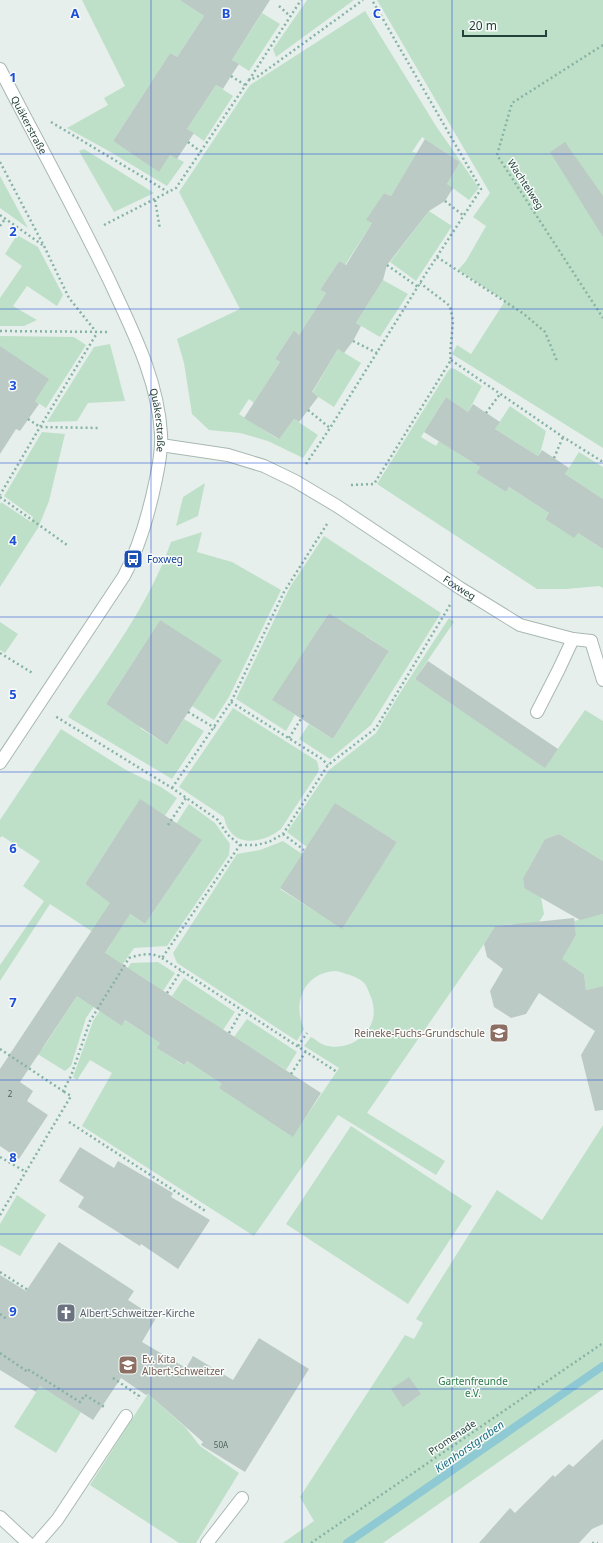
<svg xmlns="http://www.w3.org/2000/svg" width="603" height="1543" viewBox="0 0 603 1543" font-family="'Noto Sans',sans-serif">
<rect width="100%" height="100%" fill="#e6efeb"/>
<path fill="#bfe0c8" d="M 82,0 L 205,0 L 198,12 L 204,16 L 177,57 L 170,53 L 113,141 L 159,171 L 170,155 L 184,162 L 167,186 L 107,150 L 67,128 L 108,105 L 104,98 L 125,86 Z
M 307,0 L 354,0 L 276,57 L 273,49 Z
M 377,0 L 603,0 L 603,448 L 452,354 L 457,345 L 471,354 L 505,301 L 458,270 L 466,261 L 486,226 L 473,217 L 490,193 Z
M 365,11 L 436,126 L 479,188 L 469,200 L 447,184 L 460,162 L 422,137 L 412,152 L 417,153 L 391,196 L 384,193 L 367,220 L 372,223 L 345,265 L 339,261 L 320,290 L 326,293 L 299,335 L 294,330 L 275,359 L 280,362 L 254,403 L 249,399 L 239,414 L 278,439 L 294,419 L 318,435 L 303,458 L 268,441 L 240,433 L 209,430 L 192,414 L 184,363 L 177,339 L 240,309 L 179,192 L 250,85 Z
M 262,13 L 280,24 L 249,71 L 232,60 Z
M 216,85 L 233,96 L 204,141 L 187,129 Z
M 84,149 L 154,193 L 114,212 L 79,151 Z
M 0,176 L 28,228 L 0,208 Z
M 429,211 L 452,226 L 416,281 L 390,262 Z
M 17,235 L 38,247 L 63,295 L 57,306 L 27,286 L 13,306 L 37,320 L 24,326 L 0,326 L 0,298 L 22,266 L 5,254 Z
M 383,280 L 408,294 L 380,337 L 356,323 Z
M 0,336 L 74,337 L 86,345 L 46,408 L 35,401 L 0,366 Z
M 110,344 L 125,401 L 88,403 L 77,421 L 47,422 L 94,347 Z
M 338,349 L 361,363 L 334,407 L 312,393 Z
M 451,368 L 455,369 L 482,386 L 468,412 L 446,397 L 421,437 L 436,446 L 439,441 L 480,467 L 476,473 L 506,492 L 509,487 L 549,513 L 545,519 L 578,533 L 603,549 L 603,588 L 599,586 L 566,589 L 537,589 L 377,484 L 448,371 Z
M 510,406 L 546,431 L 541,450 L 538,456 L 495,429 Z
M 42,432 L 65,434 L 49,501 L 38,528 L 0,587 L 0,504 L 1,502 L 31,522 L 33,517 L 4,496 Z
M 579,452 L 603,467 L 603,499 L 565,474 Z
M 205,483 L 198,516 L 176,526 L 183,497 Z
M 202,532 L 197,552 L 232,562 L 281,590 L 229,697 L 214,720 L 192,706 L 160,620 L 106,704 L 129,719 L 143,724 L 140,728 L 167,745 L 184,719 L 204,731 L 172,779 L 68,717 C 106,661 148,607 171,542 Z
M 324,536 L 441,613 L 371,725 L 330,759 L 299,739 L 309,724 L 333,739 L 389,651 L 366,636 L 364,640 L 352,628 L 329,613 L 273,700 L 295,715 L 286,731 L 236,699 L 290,587 Z
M 449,618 L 454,622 L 415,679 L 545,767 L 585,710 L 603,721 L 603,861 L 559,834 L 545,839 L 523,878 L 524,888 L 541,897 L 544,914 L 536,927 L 511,924 L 495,926 L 484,944 L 367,1113 L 445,1161 L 436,1175 L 338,1115 L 254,1236 L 82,1126 L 112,1073 L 90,1060 L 77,1080 L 73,1077 L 93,1021 L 131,963 L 158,962 L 175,973 L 163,991 L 137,974 L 109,1017 L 122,1025 L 125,1020 L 160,1043 L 158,1048 L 183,1065 L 187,1061 L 222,1084 L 293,1136 L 339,1068 L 304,1046 L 311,1037 C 315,1039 319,1043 324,1045 C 343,1051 365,1041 372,1022 C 375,1014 374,1003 370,995 C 369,992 367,987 365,984 C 361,979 355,977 350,975 C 345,974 340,971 335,971 C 304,973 292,1003 304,1029 L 297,1041 L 177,963 L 173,953 L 237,854 L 260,850 L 283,841 L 302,854 L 280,889 L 342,928 L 397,842 L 373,827 L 307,847 L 287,832 L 329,770 L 376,733 L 398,696 Z
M 0,622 L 18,634 L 5,653 L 0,650 Z
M 233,708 L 317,761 L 319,769 L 317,774 L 281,829 C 261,845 230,848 224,817 L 179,787 Z
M 61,729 L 126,770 L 161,787 L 177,798 L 164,817 L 140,800 L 85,884 L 100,895 L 145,924 L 201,841 L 176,824 L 189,804 L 215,823 L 230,844 L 229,855 L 167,946 L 134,948 L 86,1018 L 71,1066 L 65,1071 L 18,1042 L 43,1048 L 111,944 L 50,904 L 0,981 L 0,965 L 44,901 L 23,886 L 40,861 L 2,836 L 0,838 L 0,820 Z
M 603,914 L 603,986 L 586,990 L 584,974 L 568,963 L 556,966 L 553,952 L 568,948 L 576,935 L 574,921 Z
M 184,978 L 235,1012 L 223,1030 L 172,996 Z
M 247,1019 L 297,1052 L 286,1070 L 234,1037 Z
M 603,1125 L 603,1389 L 383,1543 L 283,1543 L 314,1521 L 300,1497 L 405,1335 L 414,1339 L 423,1323 L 416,1319 L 497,1190 L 542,1220 Z
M 351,1126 L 472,1206 L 408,1304 L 286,1224 Z
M 17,1195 L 46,1215 L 20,1256 L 0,1245 L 0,1224 Z
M 40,1386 L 81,1412 L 56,1453 L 14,1427 Z
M 148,1394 L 185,1427 L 200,1446 L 239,1473 L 196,1543 L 179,1543 L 90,1485 Z"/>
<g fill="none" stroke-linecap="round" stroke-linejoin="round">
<path stroke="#8ec9d4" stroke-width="8" d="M 347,1543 L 603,1366"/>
</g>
<path fill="#bbcac4" d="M 180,0 L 270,0 L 232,60 L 239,64 L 231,76 L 223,89 L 216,85 L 187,129 L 194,133 L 177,159 L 170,155 L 159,172 L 113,141 L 170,53 L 177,57 L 204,16 Z
M 425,139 L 460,162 L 447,184 L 453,188 L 445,201 L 429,211 L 387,265 L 383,280 L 356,323 L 361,326 L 353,341 L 344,353 L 338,349 L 312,392 L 318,397 L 299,422 L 294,419 L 279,439 L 244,418 L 280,362 L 275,359 L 294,330 L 299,335 L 326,293 L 320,290 L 339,261 L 346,265 L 372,223 L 366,220 L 384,193 L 391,196 Z
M 565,142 L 603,196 L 603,237 L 550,152 Z
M 0,346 L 49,379 L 35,401 L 39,404 L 20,431 L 16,429 L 0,454 Z
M 446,397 L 468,412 L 473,404 L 500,422 L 495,429 L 538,456 L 542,450 L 569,468 L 565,474 L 603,499 L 603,549 L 578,533 L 574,538 L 545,519 L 549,513 L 509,487 L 506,492 L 476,473 L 480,467 L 424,432 Z
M 329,613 L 389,651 L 333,739 L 272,700 Z
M 160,620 L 222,660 L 167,745 L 106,704 Z
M 428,661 L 558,749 L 545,768 L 415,679 Z
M 140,799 L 202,840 L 145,924 L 130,914 L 105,953 L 321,1093 L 293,1137 L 219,1088 L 222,1084 L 187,1061 L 184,1065 L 157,1048 L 160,1043 L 125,1020 L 122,1026 L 77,996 L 20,1082 L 33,1091 L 27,1101 L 48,1115 L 19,1159 L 0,1146 L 0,1069 L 110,903 L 85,884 Z
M 335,803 L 397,842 L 342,929 L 280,888 Z
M 559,834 L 603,861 L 603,914 L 580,920 L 524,888 L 523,878 L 545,839 Z
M 574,918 L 576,935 L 562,959 L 584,974 L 586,990 L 603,986 L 603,1110 L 595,1111 L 581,1055 L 595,1031 L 539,993 L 526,1014 L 511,1018 L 494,1007 L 490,991 L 503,969 L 487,957 L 484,944 L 495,926 Z
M 80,1147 L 114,1168 L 118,1161 L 173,1193 L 171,1197 L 210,1220 L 178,1269 L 141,1244 L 140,1246 L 78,1207 L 84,1197 L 59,1181 Z
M 59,1242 L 134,1291 L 128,1300 L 156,1318 L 142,1342 L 186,1368 L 193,1356 L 233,1380 L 259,1338 L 309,1369 L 245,1472 L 201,1445 L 203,1442 L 148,1394 L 146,1395 L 121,1378 L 93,1420 L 40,1386 L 36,1392 L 0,1370 L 0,1275 L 26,1291 Z
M 409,1377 L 421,1394 L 403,1407 L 391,1389 Z
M 603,1439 L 603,1524 L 592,1529 L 579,1543 L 479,1543 L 510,1508 L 515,1513 L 553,1475 L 555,1477 L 569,1464 L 573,1467 Z"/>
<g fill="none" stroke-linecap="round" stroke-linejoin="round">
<g stroke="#a8b8b2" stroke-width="14">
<path id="service" d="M 591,641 L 603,680
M 537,712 L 558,671 L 573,639
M 37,1543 L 57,1520 L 126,1416
M 207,1543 L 242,1498"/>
</g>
<g stroke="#a8b8b2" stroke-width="14">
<g id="minor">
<path id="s1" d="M 0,69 C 37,141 76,211 111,284 C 133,332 158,380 161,434 C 162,449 159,465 156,479 C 149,513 140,546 124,576 L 0,763"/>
<path id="s2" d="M 161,445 L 228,455 L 264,466 L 295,481 L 337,506 L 460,588 L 520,625 L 573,639 L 591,641"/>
<path d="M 0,1517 L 28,1543"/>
</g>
</g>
<path stroke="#86b3a5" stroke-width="2.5" stroke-dasharray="2 3" stroke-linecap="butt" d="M 279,6 L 290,16
M 603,45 L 512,103 L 497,155 L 603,318
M 231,76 L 245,85
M 249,80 L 301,0
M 51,122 L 168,192
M 188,142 L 201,152
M 0,162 L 44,246 L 69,298 L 97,333 L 40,427 L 0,495
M 155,200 L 160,229
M 445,201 L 464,216
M 0,215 L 44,246
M 104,225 L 176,188 L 249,80 L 257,77 L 363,0
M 0,226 L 5,219
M 437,257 L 524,314 L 545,332 L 557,361
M 387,265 L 418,287
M 0,331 L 110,332
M 353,341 L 377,353
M 451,360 L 563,437 L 603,462
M 308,410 L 330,428
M 486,413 L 500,394
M 28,419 L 40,427 L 98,428
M 554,458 L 563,437
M 306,464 L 330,428 L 425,275 L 481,189 L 372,0
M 351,485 L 374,484 L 451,360 L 450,356 L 453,321 L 450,306 L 420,283
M 0,497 L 67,545
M 0,653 L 34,674
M 231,702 L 322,759 L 328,765
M 188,712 L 215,728
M 289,738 L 304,714
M 172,788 L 231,702 L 284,592 L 327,524
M 168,825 L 186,798
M 283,834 L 304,850
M 240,845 L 256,845 L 269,842 L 283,834 L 328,765 L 376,728 L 450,605
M 162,958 L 337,1072
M 167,993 L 181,971
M 229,1033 L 242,1010
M 298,1046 L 307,1033
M 0,1049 L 63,1091 L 71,1076 L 90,1021 L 129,958 C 140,954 153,952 162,958 L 240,845 L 227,834 L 218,820 L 172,788 L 55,716
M 291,1074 L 306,1051
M 69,1122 L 207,1212
M 0,1157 L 26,1172
M 0,1215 L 71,1096 L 63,1091
M 0,1272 L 28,1290
M 0,1314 L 8,1320
M 0,1353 L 28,1372 L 29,1370 L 80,1402 L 85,1395 L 106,1408
M 113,1378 L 139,1396 L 137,1399
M 311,1543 L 603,1343
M 592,1543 L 598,1543"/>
<use href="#service" stroke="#fff" stroke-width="12"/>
<use href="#minor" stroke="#fff" stroke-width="12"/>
</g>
<path fill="none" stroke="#1d4ed8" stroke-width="1" stroke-opacity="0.55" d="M 151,0 L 151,1543M 302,0 L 302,1543M 452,0 L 452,1543M 0,154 L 603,154M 0,309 L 603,309M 0,463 L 603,463M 0,617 L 603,617M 0,772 L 603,772M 0,926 L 603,926M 0,1080 L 603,1080M 0,1234 L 603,1234M 0,1389 L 603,1389"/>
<defs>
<g id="bus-square" transform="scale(1)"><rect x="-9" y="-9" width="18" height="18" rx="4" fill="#1a4fb4" stroke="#f7fbf9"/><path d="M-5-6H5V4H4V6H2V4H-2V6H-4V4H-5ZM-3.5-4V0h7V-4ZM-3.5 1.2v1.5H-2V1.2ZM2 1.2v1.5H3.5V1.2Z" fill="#fff"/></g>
<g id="school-square" transform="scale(1)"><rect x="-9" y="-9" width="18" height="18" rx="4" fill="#8d6e63" stroke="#f7fbf9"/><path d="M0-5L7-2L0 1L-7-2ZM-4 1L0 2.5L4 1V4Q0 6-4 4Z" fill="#fff"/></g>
<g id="church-square" transform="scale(1)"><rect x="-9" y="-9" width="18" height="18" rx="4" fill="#6b7280" stroke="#f7fbf9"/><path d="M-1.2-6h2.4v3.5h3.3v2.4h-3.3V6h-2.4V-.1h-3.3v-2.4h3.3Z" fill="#fff"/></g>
</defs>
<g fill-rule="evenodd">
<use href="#bus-square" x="133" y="559"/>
<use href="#school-square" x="499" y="1033"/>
<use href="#church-square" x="66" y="1313"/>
<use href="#school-square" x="128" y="1365"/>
</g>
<g text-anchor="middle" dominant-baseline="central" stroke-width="3" stroke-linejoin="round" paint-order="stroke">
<g font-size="8" fill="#4a645c">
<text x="10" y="1093">2</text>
<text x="221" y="1444">50A</text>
</g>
<g font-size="10" fill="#24423a" stroke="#f7fbf9">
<text stroke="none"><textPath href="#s1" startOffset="63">Quäkerstraße</textPath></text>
<text transform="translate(526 184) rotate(57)">Wachtelweg</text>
<text stroke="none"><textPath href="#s1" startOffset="387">Quäkerstraße</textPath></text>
<text stroke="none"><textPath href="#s2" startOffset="336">Foxweg</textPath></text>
<text transform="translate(452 1437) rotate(-34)">Promenade</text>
</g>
<g font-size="10" fill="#164399" stroke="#f7fbf9" text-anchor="start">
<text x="147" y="559">Foxweg</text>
</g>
<g font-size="10" fill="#785e54" stroke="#f7fbf9" text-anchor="end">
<text x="485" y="1033">Reineke-Fuchs-Grundschule</text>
<text x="142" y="1359" text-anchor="start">Ev. Kita<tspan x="142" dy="12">Albert-Schweitzer</tspan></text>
</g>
<g font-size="10" fill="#5b616d" stroke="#f7fbf9" text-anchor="start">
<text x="80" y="1313">Albert-Schweitzer-Kirche</text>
</g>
<g font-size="10" fill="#2d7a4b" stroke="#f7fbf9">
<text x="473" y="1381">Gartenfreunde<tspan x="473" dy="12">e.V.</tspan></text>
</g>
<g font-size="11" font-style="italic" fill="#1c6f80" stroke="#f7fbf9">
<text transform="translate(469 1446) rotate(-35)">Kienhorstgraben</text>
</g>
</g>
<g font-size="13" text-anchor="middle" font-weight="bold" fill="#1d4ed8" stroke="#f7fbf9" stroke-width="3" stroke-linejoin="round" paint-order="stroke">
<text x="75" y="18">A</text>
<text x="226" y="18">B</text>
<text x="377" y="18">C</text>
<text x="13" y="82">1</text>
<text x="13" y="236">2</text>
<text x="13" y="390">3</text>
<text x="13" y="545">4</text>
<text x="13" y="699">5</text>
<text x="13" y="853">6</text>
<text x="13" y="1007">7</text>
<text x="13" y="1162">8</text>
<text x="13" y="1316">9</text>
</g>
<path d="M463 30v6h83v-6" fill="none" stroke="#24423a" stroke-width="2"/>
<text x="469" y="30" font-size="12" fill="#24423a" stroke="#f7fbf9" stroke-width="3" paint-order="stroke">20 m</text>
</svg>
